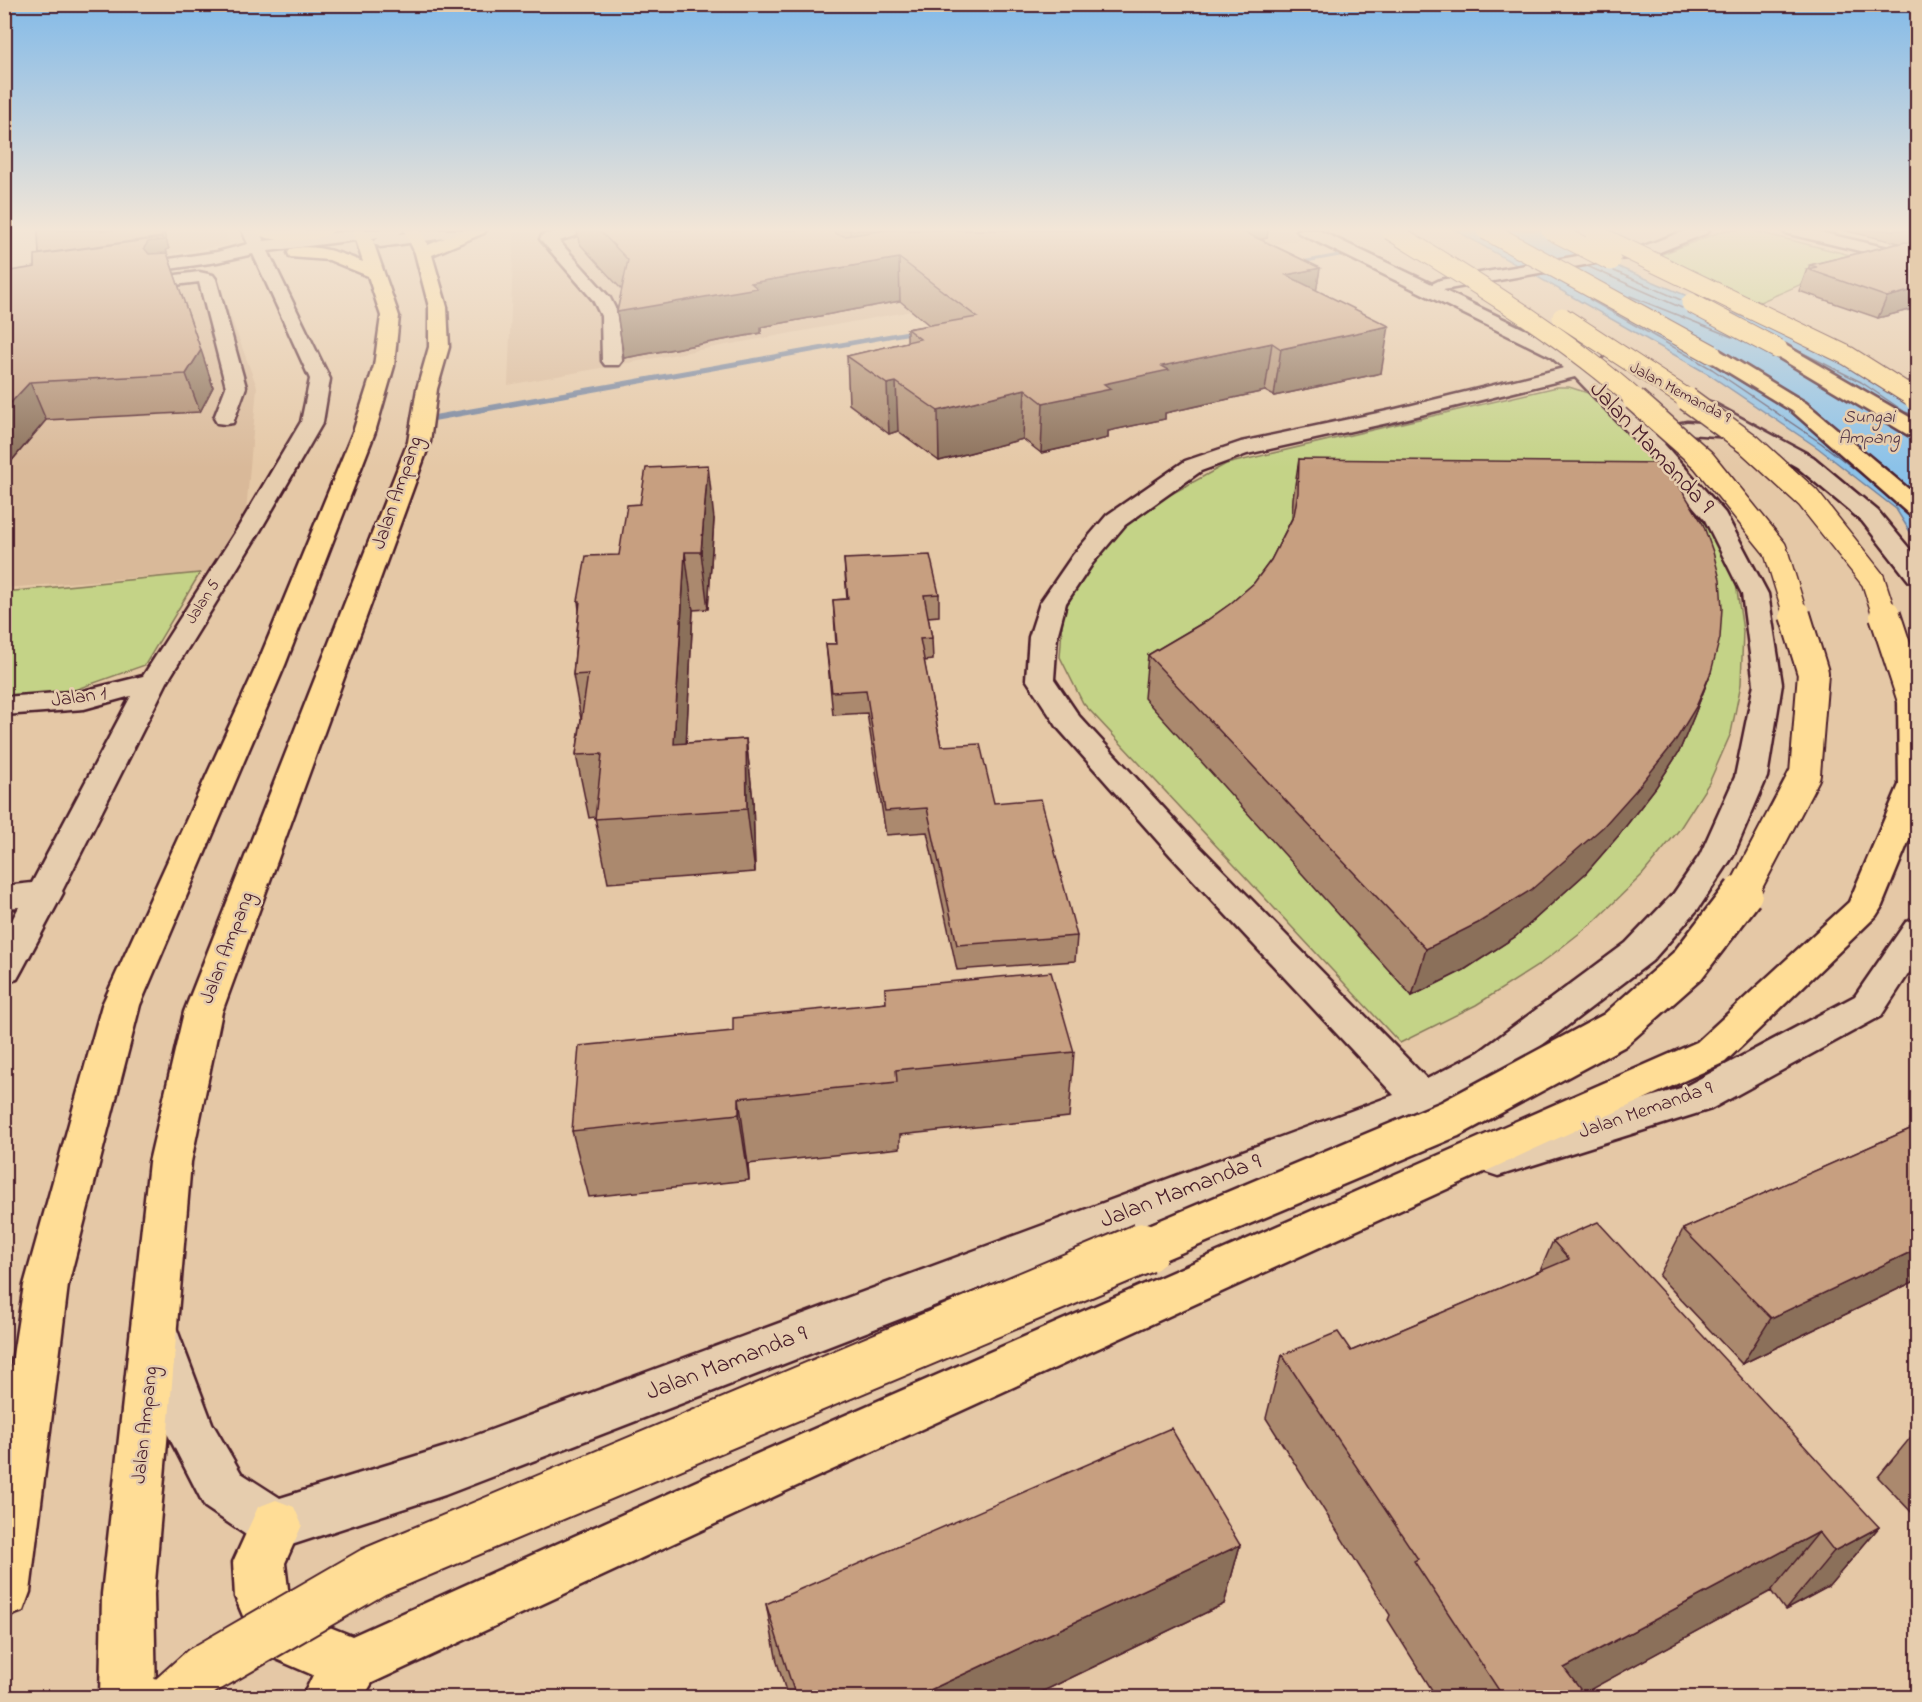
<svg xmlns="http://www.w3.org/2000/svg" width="1922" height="1702" viewBox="0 0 1922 1702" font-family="'Indie Flower',sans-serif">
<rect width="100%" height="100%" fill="#e5c8a6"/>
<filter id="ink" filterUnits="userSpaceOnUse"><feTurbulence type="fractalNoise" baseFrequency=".0167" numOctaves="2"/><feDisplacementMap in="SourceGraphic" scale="12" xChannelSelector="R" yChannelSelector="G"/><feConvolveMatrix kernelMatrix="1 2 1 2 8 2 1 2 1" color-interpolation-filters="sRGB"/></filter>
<g filter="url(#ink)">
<path fill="#d9b999" d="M 40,230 L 224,230 L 230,245 L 43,272 Z
M 534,230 L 1284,230 L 1305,239 L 508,385 L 514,233 Z
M 213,270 L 257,387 L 241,569 L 5,588 L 4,299 Z"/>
<path fill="#c4d387" stroke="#877959" stroke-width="1.5" d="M 1725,230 L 1750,230 L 1862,258 L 1760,302 L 1644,261 Z
M 1557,387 L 1569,387 L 1588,393 L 1627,425 L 1705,512 L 1734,570 L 1743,631 L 1741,684 L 1731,733 L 1709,783 L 1679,830 L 1642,875 L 1595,921 L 1539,965 L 1476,1005 L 1400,1043 L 1083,703 L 1060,657 L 1063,613 L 1082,577 L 1120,528 L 1146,508 L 1226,464 Z
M 200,573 L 145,665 L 63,694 L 5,698 L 5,592 Z"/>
<path fill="#8bc2e9" stroke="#71819d" stroke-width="1.5" d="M 1455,230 L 1545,230 L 1623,269 L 1699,301 L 1821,345 L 1917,404 L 1917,543 L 1896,509 L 1818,448 L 1708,374 Z"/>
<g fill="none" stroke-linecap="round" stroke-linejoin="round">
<path stroke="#646077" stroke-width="1.5" d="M 1587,266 L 1682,308
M 1614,271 L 1681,300
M 1630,296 L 1732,337
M 1589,299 L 1712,369 L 1821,443 L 1866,478
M 1801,352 L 1861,382 L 1905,412 L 1918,416"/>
<path fill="#71819d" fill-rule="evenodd" d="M 1352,251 L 1354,254 L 1287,266 L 1283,264 Z
M 922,328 L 925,328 L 925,332 L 423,423 L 419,420 L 423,417 Z"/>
<g stroke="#4a1f2b" stroke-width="5">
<path id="minor" d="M 242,230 L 258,230 L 264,241 L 359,230 L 405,230 L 399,234 L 432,230 L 474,230 L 466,235 L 380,247 L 372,242 L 380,237 L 268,251 L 330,379 L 323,422 L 260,531 L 167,682 L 62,891 L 63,893 L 22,970 L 17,979 L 4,983 L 4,935 L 19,907 L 4,908 L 4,886 L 32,883 L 131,696 L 84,709 L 4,715 L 4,697 L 83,691 L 143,676 L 236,531 L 301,422 L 310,379 L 253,254 L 217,262 L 128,275 L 122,274 L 119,270 L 122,266 L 128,265 L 217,252 L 248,244 Z
M 561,230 L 585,230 L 583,233 L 559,241 L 610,298 L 619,316 L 622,361 L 619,365 L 605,365 L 602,361 L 601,316 L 593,300 L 540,239 L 542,235 Z
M 1297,230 L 1318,230 L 1432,284 L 1440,280 L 1618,249 L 1641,247 L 1687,230 L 1709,230 L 1707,233 L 1650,256 L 1618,259 L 1443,290 L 1564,348 L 1580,361 L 1583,356 L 1577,344 L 1580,340 L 1594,340 L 1603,356 L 1591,371 L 1652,432 L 1655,428 L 1687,422 L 1722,425 L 1699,411 L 1695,407 L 1699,403 L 1706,401 L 1713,403 L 1813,457 L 1878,511 L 1918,559 L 1918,584 L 1909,581 L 1862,521 L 1797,467 L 1746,438 L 1687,434 L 1670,438 L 1664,444 L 1725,513 L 1768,594 L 1782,684 L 1767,777 L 1733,856 L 1698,909 L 1652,961 L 1507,1072 L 1437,1111 L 445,1495 L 276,1550 L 258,1543 L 205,1507 L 167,1433 L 135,1337 L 142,1322 L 158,1316 L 174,1322 L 212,1423 L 241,1473 L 280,1498 L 445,1447 L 1394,1095 L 1171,856 L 1058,728 L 1026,679 L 1029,637 L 1040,603 L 1073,555 L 1107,515 L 1185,461 L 1241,442 L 1392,410 L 1564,368 L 1550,356 L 1299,233 ZM 1575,377 L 1644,449 L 1705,520 L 1742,594 L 1754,684 L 1735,777 L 1700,855 L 1674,893 L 1626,943 L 1479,1052 L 1427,1079 L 1195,842 L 1079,716 L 1054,679 L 1057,637 L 1066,603 L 1092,564 L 1125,525 L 1201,471 L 1247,454 L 1392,422 Z
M 1783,230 L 1811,230 L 1918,255 L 1918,265 L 1785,233 Z
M 199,272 L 213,275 L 216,279 L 246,387 L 233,423 L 225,424 L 217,423 L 214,418 L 226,387 L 199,282 L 167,286 L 161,285 L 158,281 L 161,277 Z
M 1918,918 L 1918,959 L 1881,1016 L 1711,1109 L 1498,1176 L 1483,1171 L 1477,1159 L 1483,1147 L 1684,1087 L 1855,996 L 1906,922 Z"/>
</g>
<g stroke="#4a1f2b" stroke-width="5">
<path id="major" d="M 252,230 L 334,230 C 323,244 263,244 252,230 Z
M 353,230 L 369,230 L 399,316 L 394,366 L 375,432 L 285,665 L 140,1005 L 68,1285 L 30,1592 L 23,1611 L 4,1618 L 4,1413 L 24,1285 L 102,1005 L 257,665 L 353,432 L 374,366 L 381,316 L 368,276 L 329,260 L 290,257 L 288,253 L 290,249 C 315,243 341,253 363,262 Z
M 404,230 L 420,230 L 428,245 L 464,230 L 486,230 L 484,233 L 432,255 L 447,307 L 449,347 L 437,389 L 430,442 L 222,1012 L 191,1162 L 154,1594 L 156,1698 L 100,1698 L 102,1594 L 149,1162 L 184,1012 L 408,442 L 417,389 L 429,347 L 429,307 L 415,253 Z"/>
</g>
<g stroke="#4a1f2b" stroke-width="5">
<path id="highway" d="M 1778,343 L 1785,345 L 1918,422 L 1918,437 L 1910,436 L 1771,353 L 1768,349 L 1771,345 Z
M 1712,348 L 1719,350 L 1806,403 L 1918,497 L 1918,517 L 1910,515 L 1792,411 L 1705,358 L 1702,354 L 1705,350 Z
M 1912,688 L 1918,690 L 1918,818 L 1881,908 L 1876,916 L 1725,1062 L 786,1491 L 372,1683 L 363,1698 L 302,1698 L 313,1675 L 269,1656 L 243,1616 L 235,1597 L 233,1562 L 258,1507 L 276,1500 L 294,1507 L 302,1525 L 285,1563 L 288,1589 L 307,1618 L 352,1636 L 750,1457 L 1697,1042 L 1849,902 L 1899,785 L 1898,697 L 1902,691 Z"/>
</g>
<use href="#minor" fill="#e6cdae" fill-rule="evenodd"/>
<use href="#major" fill="#ffdd96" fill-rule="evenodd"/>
<use href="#highway" fill="#ffdd96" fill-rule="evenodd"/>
<g stroke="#4a1f2b" stroke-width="21" stroke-linecap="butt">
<path id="highway-bridge-far4" d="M 1390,230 C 1474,282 1562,334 1636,400
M 1486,230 L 1712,354
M 1551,230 L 1611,261
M 1595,234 L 1848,356 L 1918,400
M 1691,303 L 1778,349
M 1562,317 L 1689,400"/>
</g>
<g stroke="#4a1f2b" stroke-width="26" stroke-linecap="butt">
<path id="highway-bridge-far3" d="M 1634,399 L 1703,460 L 1775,549 L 1796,617
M 1687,399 L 1750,445 L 1808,498 L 1873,580 L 1885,617
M 1916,399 L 1918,400"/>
</g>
<g stroke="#4a1f2b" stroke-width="34" stroke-linecap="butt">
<path id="highway-bridge-far2" d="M 1885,615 L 1912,697
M 1742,894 L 1805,774 L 1813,673 L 1795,615"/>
</g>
<g stroke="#4a1f2b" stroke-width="43" stroke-linecap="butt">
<path id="highway-bridge-far1" d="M 1141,1249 L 1450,1119 L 1615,1030 L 1687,966 L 1743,893"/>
</g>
<g stroke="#4a1f2b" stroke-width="54" stroke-linecap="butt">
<path id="highway-bridge" d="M 172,1698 L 202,1671 L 373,1572 L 1144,1248"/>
</g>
<use href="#highway-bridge-far4" stroke="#ffdd96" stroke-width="19"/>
<use href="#highway-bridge-far3" stroke="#ffdd96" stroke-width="23"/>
<use href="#highway-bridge-far2" stroke="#ffdd96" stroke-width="30"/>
<use href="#highway-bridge-far1" stroke="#ffdd96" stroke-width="38"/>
<use href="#highway-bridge" stroke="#ffdd96" stroke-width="50"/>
</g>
<path fill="#ab896e" stroke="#4a1f2b" stroke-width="1.5" d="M 38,230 L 163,230 L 169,249 L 166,250 L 213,387 L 200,412 L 46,420 L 4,470 L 39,255 Z
M 577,230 L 1268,230 L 1267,238 L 1260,239 L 1320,268 L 1316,290 L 1381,373 L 1274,396 L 1265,391 L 1165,413 L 1165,419 L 1108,431 L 1108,438 L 1041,453 L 1023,439 L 939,461 L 898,431 L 889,434 L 849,404 L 847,356 L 907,342 L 907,329 L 929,325 L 900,301 L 761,327 L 761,333 L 624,358 L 617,312 L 622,290 L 579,243 Z
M 1842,230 L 1917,230 L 1917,308 L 1878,318 L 1799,291 L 1807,269 L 1808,269 L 1810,265 L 1899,243 Z
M 1299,459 L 1711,672 L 1694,716 L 1679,752 L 1656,787 L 1619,835 L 1586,873 L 1515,937 L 1464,970 L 1412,996 L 1144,698 L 1148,655 L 1206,621 L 1230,604 L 1254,583 L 1271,560 L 1292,518 L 1293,498 Z
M 714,519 L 708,609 L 693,610 L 686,743 L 746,739 L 753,801 L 755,872 L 608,883 L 595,817 L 589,818 L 576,755 L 581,719 L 573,675 L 579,610 L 578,601 L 619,555 Z
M 844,559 L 939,594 L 939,616 L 928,617 L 932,638 L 933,660 L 924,661 L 941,746 L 994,803 L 1077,936 L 1075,961 L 957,970 L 927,832 L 886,835 L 867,713 L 833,715 L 826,644 L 836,644 L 833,600 L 847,599 Z
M 885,988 L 1074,1052 L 1069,1117 L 900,1135 L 900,1148 L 748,1164 L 749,1180 L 589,1197 L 572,1131 L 733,1031 L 886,1003 Z
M 1917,1126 L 1917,1280 L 1742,1364 L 1659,1276 L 1683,1229 Z
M 1553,1241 L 1879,1527 L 1828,1587 L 1785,1610 L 1771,1591 L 1583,1693 L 1580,1698 L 1437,1698 L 1388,1620 L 1390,1615 L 1266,1418 L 1282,1355 L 1351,1351 L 1540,1271 Z
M 1917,1431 L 1917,1518 L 1878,1477 L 1915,1432 Z
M 1240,1545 L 1224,1604 L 1029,1698 L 788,1698 L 777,1662 L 766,1604 Z"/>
<path fill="#8b6f5a" stroke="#4a1f2b" stroke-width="1.5" d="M 160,230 L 163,230 L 169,249 L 166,250 L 174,273 L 47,274 Z
M 850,230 L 1070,230 L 852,263 Z
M 1197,230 L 1268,230 L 1267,238 L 1194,251 Z
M 899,258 L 900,301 L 761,327 L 761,333 L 624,358 L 617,312 L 751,283 Z
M 1320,268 L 1313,312 L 1286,275 Z
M 1917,289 L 1917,308 L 1878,318 L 1887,297 Z
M 1389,326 L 1381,373 L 1274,396 L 1281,349 Z
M 1272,343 L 1265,391 L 1165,413 L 1165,419 L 1108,431 L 1108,438 L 1041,453 L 1043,403 L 1162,366 Z
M 201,350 L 213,387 L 200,412 L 186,374 Z
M 30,382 L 46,420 L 4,470 L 4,410 Z
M 896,382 L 898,431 L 889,434 L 887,384 Z
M 1025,389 L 1023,439 L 939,461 L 938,411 Z
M 708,465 L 714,519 L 708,609 L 701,552 Z
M 685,552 L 693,610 L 683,806 L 674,744 Z
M 1711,672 L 1694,716 L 1679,752 L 1656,787 L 1619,835 L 1586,873 L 1515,937 L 1464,970 L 1412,996 L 1426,949 Z
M 746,739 L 753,801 L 755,872 L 747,809 Z
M 739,1098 L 748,1164 L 749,1180 L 739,1114 Z
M 1917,1249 L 1917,1280 L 1742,1364 L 1771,1318 Z
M 1879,1527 L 1828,1587 L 1785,1610 L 1834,1551 Z
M 1819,1532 L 1771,1591 L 1575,1698 L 1564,1668 Z
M 1240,1545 L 1224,1604 L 1029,1698 L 913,1698 Z"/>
<path fill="#c79f80" stroke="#4a1f2b" stroke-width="1.5" d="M 38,230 L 162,230 L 160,230 L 162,237 L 39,254 Z
M 599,230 L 832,230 L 837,234 L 845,236 L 887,230 L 1240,230 L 1320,268 L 1286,275 L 1389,326 L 1281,349 L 1272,343 L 1162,366 L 1169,370 L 1104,384 L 1111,389 L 1043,403 L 1025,389 L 938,411 L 896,382 L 887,384 L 847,356 L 920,339 L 907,329 L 977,317 L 899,258 L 751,283 L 757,288 L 617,312 L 628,260 Z
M 162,238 L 163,240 L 148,242 L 144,248 L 149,254 L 167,253 L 201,350 L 186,374 L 30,382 L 4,410 L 4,272 L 35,267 L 35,255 Z
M 1905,242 L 1917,244 L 1917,289 L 1887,297 L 1807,269 L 1817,267 L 1810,265 Z
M 1299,459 L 1665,463 L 1703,524 L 1713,552 L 1720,579 L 1722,608 L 1720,638 L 1711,672 L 1696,707 L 1674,743 L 1636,790 L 1603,827 L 1531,890 L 1478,923 L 1426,949 L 1148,655 L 1206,621 L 1230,604 L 1254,583 L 1271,560 L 1294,515 L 1298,493 Z
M 708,465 L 701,552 L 685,552 L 674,744 L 746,739 L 747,809 L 595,819 L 602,754 L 576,755 L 588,674 L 573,675 L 580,601 L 578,601 L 586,556 L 619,555 L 627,505 L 640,504 L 646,468 Z
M 930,555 L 939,594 L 924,595 L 932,638 L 920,639 L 941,746 L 980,744 L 994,803 L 1041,799 L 1077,936 L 957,945 L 927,808 L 885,811 L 866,690 L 832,692 L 826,644 L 837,644 L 833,600 L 848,599 L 844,559 Z
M 1051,972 L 1074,1052 L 896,1070 L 897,1082 L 739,1098 L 739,1114 L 572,1131 L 579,1046 L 733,1031 L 733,1018 L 886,1003 L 885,988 Z
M 1917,1126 L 1917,1249 L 1771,1318 L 1683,1229 Z
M 1598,1222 L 1879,1527 L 1834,1551 L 1819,1532 L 1564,1668 L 1583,1693 L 1575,1698 L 1504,1698 L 1414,1561 L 1418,1559 L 1282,1355 L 1338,1332 L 1351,1351 L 1569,1259 L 1553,1241 Z
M 1171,1428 L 1240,1545 L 913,1698 L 788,1698 L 795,1694 L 766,1604 Z"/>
</g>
<linearGradient id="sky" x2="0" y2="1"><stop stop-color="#83bae8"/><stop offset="0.49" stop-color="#f3e6d7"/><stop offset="1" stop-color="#f3e6d7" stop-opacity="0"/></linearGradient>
<rect width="1922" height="468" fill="url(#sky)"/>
<g text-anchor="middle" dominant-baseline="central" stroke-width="5" stroke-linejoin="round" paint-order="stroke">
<g font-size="16" fill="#4a1f2b" stroke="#e6cdae">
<text transform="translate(1680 393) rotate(28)">Jalan Memanda 9</text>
<text transform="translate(203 602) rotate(-58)">Jalan 5</text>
</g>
<g font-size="18" font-style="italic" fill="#543748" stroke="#e6cdae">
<text x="1869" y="418">Sungai<tspan x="1869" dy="21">Ampang</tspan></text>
</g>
<g font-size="20" fill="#4a1f2b" stroke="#e6cdae">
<text transform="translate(398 493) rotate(-71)">Jalan Ampang</text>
<text transform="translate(79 698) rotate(-8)">Jalan 1</text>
<text transform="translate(228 948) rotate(-69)">Jalan Ampang</text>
<text transform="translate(1646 1111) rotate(-19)">Jalan Memanda 9</text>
<text transform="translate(146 1425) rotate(-84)">Jalan Ampang</text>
</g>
<g font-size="24" fill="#4a1f2b" stroke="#e6cdae">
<text transform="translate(1651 448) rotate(47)">Jalan Mamanda 9</text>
<text transform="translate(1181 1192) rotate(-21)">Jalan Mamanda 9</text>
<text transform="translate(727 1364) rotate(-21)">Jalan Mamanda 9</text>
</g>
</g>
<rect width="1922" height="1702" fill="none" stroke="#e6cdae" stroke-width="24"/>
<rect x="12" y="12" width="1898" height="1678" fill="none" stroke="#4a1f2b" stroke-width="2" filter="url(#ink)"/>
</svg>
